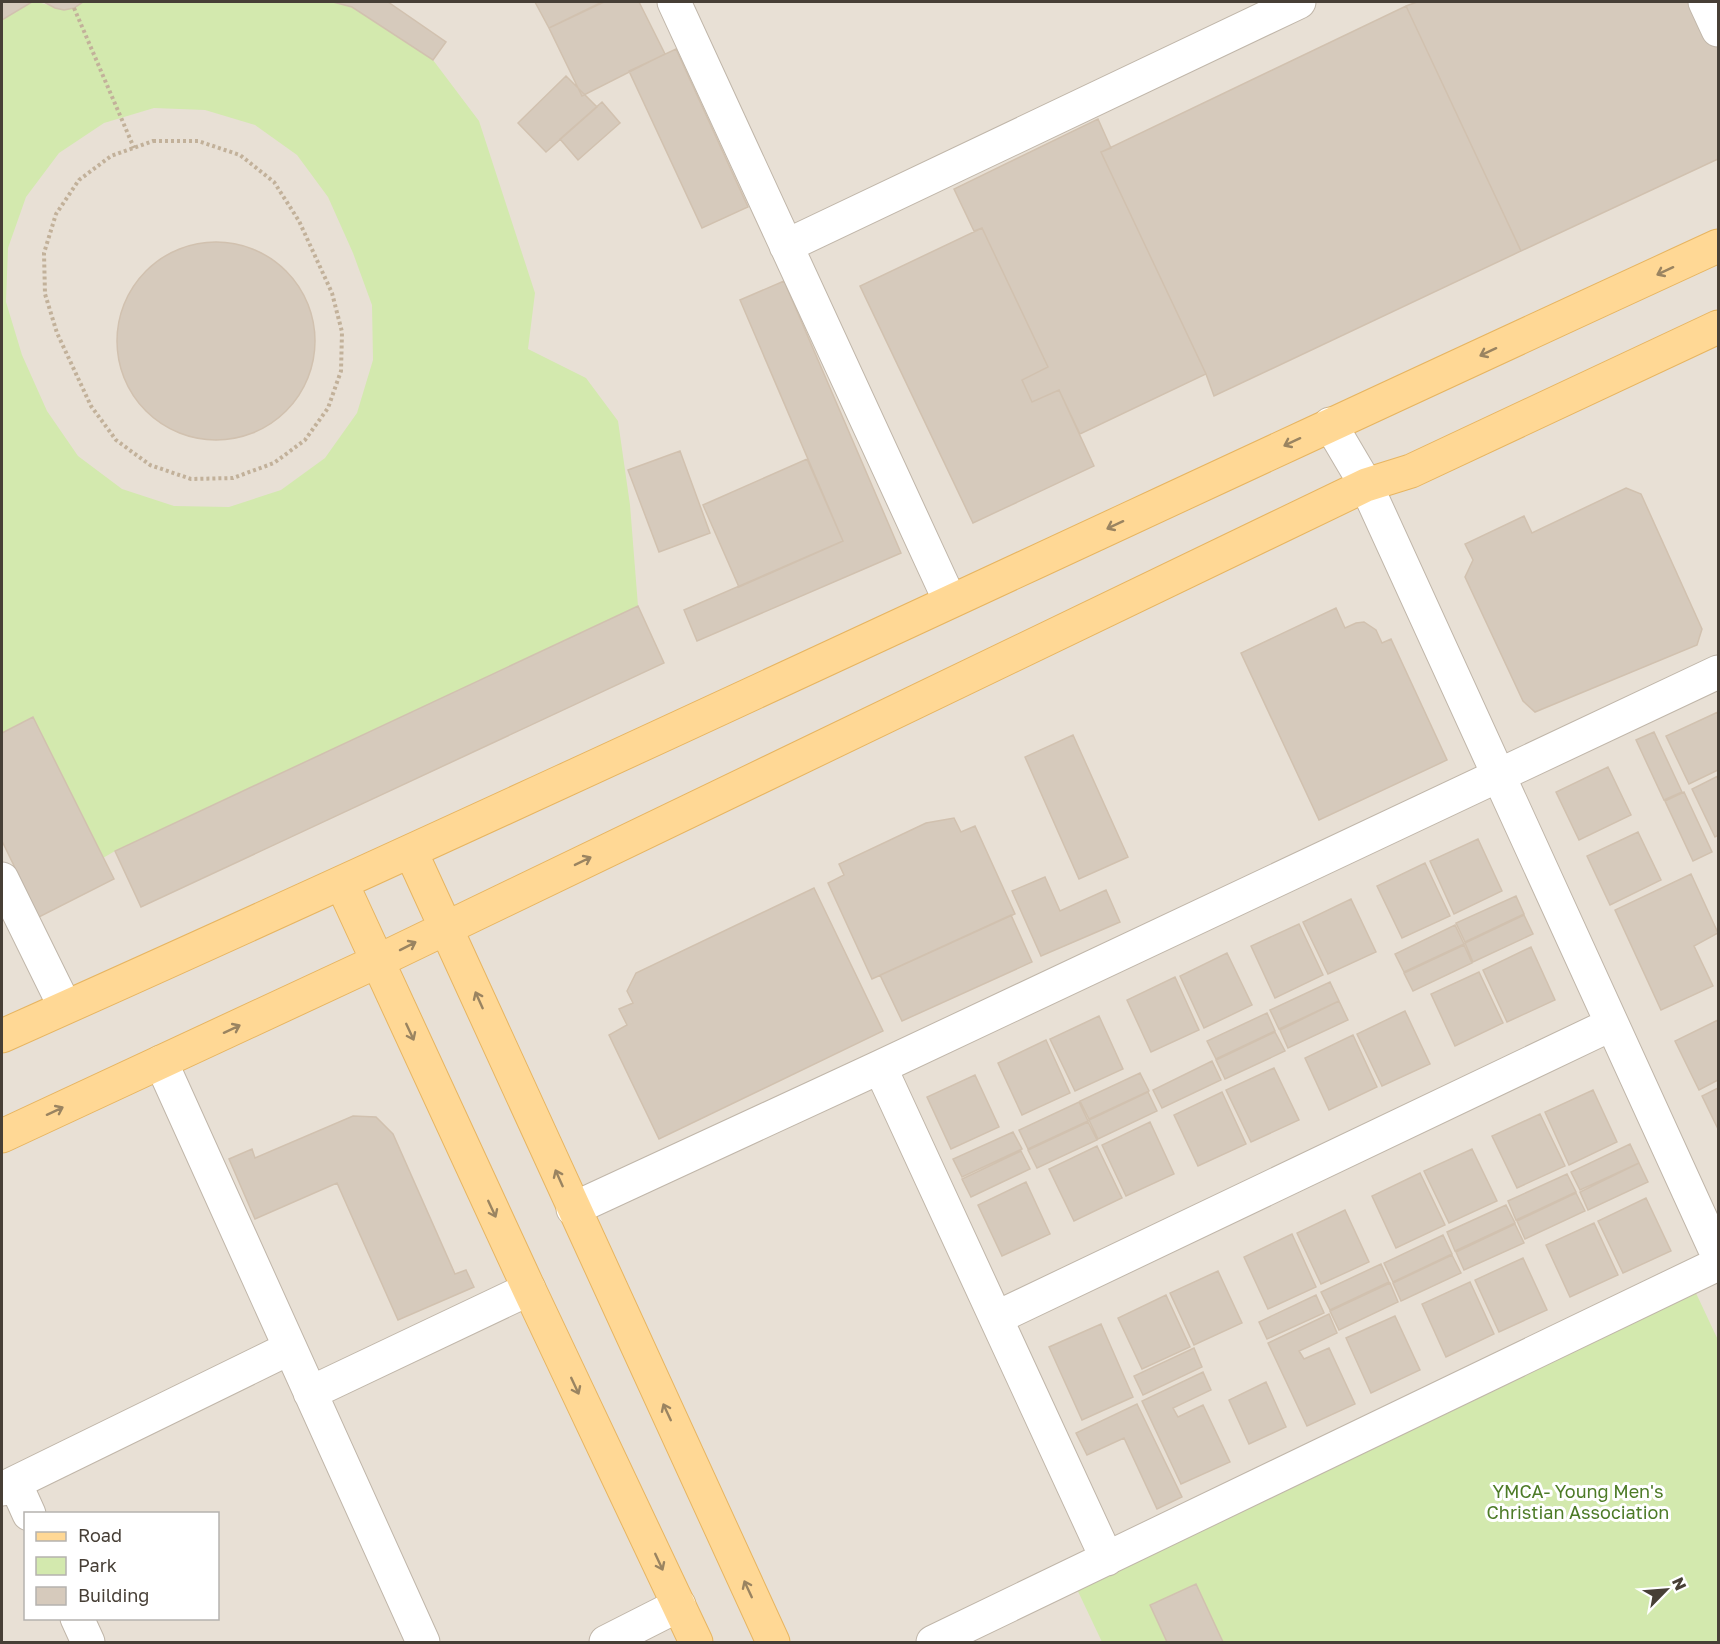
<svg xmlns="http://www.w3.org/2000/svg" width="1720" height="1644" viewBox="0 0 1720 1644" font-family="'Golos Text',sans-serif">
<rect width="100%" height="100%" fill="#f4efe7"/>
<path fill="#e8e0d5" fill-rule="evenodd" d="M 2,2 L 1718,2 L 1718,1642 L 2,1642 ZM 26,1514 L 218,1514 L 218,1618 L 26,1618 Z"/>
<path fill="#d3e9ae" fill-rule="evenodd" d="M 32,2 C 51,2 65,18 83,2 L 333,2 L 352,7 L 433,60 L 479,121 L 535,293 L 528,349 L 586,378 L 618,421 L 630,505 L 638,606 L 115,851 L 103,858 L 33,717 L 2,733 L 2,20 ZM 154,108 L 205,110 L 255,125 L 297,155 L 328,197 L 353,253 L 372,305 L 373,360 L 357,413 L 325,458 L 281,490 L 229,507 L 174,506 L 122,489 L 78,456 L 47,411 L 22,355 L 6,302 L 8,248 L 26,197 L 59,153 L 104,123 Z
M 1695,1291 L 1718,1340 L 1718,1642 L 1102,1642 L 1074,1583 Z"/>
<path fill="#d6cabc" stroke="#d1c1af" stroke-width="1.5" d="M 2,2 L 32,2 L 2,20 Z
M 44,2 L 83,2 L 74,8 L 64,10 L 55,8 Z
M 333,2 L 388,2 L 446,42 L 433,60 L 352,7 Z
M 535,2 L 600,2 L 600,3 L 549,28 Z
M 604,2 L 639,2 L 665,54 L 582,96 L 549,28 Z
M 1417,2 L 1713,2 L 1718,13 L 1718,159 L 1521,251 L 1406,6 Z
M 1406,6 L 1521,251 L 1214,396 L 1206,374 L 1101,152 Z
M 676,49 L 748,207 L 702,228 L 629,71 Z
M 566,76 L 597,107 L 546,152 L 518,123 Z
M 602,102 L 620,123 L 578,160 L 560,139 Z
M 1098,119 L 1111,148 L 1101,152 L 1206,374 L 1080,434 L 1059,390 L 1032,402 L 1022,380 L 1048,367 L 982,228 L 974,231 L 954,189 Z
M 982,228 L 1048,367 L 1022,380 L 1032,402 L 1059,390 L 1094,466 L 973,523 L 860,286 Z
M117 341a99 99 0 1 1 198 0a99 99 0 1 1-198 0Z
M 784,281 L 901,553 L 697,641 L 684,610 L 843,541 L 740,300 Z
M 680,451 L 710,533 L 659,552 L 628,470 Z
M 807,459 L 843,541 L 739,587 L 703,505 Z
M 1626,488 L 1641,494 L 1702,629 L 1697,645 L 1535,712 L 1523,701 L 1465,577 L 1473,560 L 1465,544 L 1524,516 L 1532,533 Z
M 638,606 L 664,663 L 141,907 L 115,851 Z
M 1336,608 L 1345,628 L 1356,623 L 1364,622 L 1376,630 L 1382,643 L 1391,639 L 1447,760 L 1319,820 L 1241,653 Z
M 1718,712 L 1718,770 L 1689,784 L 1666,736 Z
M 33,717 L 114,879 L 39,917 L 2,841 L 2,733 Z
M 1654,732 L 1682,792 L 1664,800 L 1636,740 Z
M 1073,735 L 1128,857 L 1079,879 L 1025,757 Z
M 1608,767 L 1631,815 L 1579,840 L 1556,792 Z
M 1718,776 L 1718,835 L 1715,837 L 1692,789 Z
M 1684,792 L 1712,852 L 1693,861 L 1665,801 Z
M 954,818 L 961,832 L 975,826 L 1015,914 L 872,979 L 828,883 L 844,875 L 839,864 L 926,823 Z
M 1638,832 L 1661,880 L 1610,905 L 1587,856 Z
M 1478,839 L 1502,891 L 1454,914 L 1430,861 Z
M 1425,863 L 1450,916 L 1402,938 L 1377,886 Z
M 1691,874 L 1718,933 L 1694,946 L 1713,986 L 1661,1010 L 1615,910 Z
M 1045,877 L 1060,911 L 1106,890 L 1120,922 L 1041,956 L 1012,891 Z
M 814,888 L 883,1031 L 659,1139 L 609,1035 L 627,1025 L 619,1009 L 633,1003 L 627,991 L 636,973 Z
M 1516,896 L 1524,914 L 1465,942 L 1456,923 Z
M 1351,899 L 1376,952 L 1328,974 L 1303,922 Z
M 1011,915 L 1032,962 L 902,1021 L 880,975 Z
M 1524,915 L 1533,934 L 1473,962 L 1465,943 Z
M 1299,924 L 1323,975 L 1275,998 L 1251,946 Z
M 1455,925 L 1464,944 L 1404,972 L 1395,954 Z
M 1464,945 L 1472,963 L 1413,991 L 1404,973 Z
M 1531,947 L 1555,1000 L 1507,1022 L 1483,970 Z
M 1227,953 L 1252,1005 L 1204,1028 L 1180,976 Z
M 1479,972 L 1503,1023 L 1455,1046 L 1431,994 Z
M 1175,977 L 1199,1030 L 1151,1052 L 1127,1000 Z
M 1330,982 L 1339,1001 L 1279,1029 L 1270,1010 Z
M 1339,1001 L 1348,1020 L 1288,1048 L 1280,1030 Z
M 1405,1011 L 1430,1064 L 1382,1086 L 1357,1034 Z
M 1267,1013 L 1275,1031 L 1216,1059 L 1207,1041 Z
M 1099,1016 L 1123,1069 L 1075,1091 L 1050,1039 Z
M 1718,1020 L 1718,1080 L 1699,1090 L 1675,1041 Z
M 1275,1032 L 1285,1051 L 1225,1079 L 1216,1060 Z
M 1353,1035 L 1377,1087 L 1329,1110 L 1305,1058 Z
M 1046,1040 L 1070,1093 L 1022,1115 L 998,1063 Z
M 1212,1061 L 1221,1080 L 1162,1108 L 1153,1090 Z
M 1274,1068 L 1299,1120 L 1251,1142 L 1226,1090 Z
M 1140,1073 L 1149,1091 L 1089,1119 L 1080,1101 Z
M 975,1075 L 999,1127 L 951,1149 L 927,1097 Z
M 1718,1088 L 1718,1129 L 1702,1096 Z
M 1593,1090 L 1617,1142 L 1569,1165 L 1545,1112 Z
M 1148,1092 L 1157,1111 L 1098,1139 L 1089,1120 Z
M 1222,1092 L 1246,1144 L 1198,1166 L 1174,1115 Z
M 1079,1102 L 1088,1121 L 1028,1149 L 1019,1130 Z
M 1540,1114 L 1565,1166 L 1517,1188 L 1492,1136 Z
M 353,1116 L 376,1117 L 393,1134 L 455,1274 L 466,1270 L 474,1287 L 398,1320 L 337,1183 L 255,1219 L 229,1159 L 252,1149 L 255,1158 Z
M 1088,1122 L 1097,1140 L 1037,1168 L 1028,1150 Z
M 1150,1122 L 1174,1174 L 1126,1196 L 1102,1145 Z
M 1013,1132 L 1022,1149 L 962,1177 L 953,1159 Z
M 1630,1144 L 1639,1163 L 1580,1190 L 1571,1172 Z
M 1097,1146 L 1122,1198 L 1074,1221 L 1049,1169 Z
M 1472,1149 L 1497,1201 L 1449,1223 L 1424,1171 Z
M 1021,1151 L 1030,1169 L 971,1197 L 962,1179 Z
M 1639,1163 L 1648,1182 L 1588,1210 L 1580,1192 Z
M 1420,1173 L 1445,1225 L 1396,1248 L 1372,1196 Z
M 1567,1174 L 1576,1192 L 1516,1220 L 1508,1201 Z
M 1026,1182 L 1050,1234 L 1002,1256 L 978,1205 Z
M 1576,1193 L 1585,1211 L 1525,1239 L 1517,1221 Z
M 1646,1198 L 1671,1251 L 1623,1273 L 1598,1221 Z
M 1506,1205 L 1515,1223 L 1455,1251 L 1447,1232 Z
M 1345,1210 L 1369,1262 L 1321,1284 L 1297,1233 Z
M 1594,1223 L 1618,1275 L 1570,1297 L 1546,1245 Z
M 1515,1224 L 1524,1243 L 1464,1270 L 1456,1252 Z
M 1292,1234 L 1316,1287 L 1268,1309 L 1244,1257 Z
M 1443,1235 L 1452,1254 L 1393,1282 L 1384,1263 Z
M 1452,1255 L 1461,1273 L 1401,1301 L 1393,1283 Z
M 1523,1258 L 1547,1310 L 1499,1332 L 1475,1280 Z
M 1381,1264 L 1389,1282 L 1330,1310 L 1321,1292 Z
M 1218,1271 L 1242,1323 L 1194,1345 L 1170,1293 Z
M 1470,1282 L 1494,1334 L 1446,1357 L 1422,1304 Z
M 1390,1283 L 1398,1302 L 1339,1330 L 1330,1311 Z
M 1166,1295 L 1190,1347 L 1142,1369 L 1118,1318 Z
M 1316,1295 L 1324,1313 L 1267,1339 L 1259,1322 Z
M 1329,1314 L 1337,1333 L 1299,1351 L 1304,1359 L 1329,1348 L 1355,1404 L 1307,1426 L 1268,1343 Z
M 1395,1316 L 1420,1370 L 1371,1393 L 1346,1338 Z
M 1101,1324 L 1133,1397 L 1082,1420 L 1049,1347 Z
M 1194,1348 L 1202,1367 L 1143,1395 L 1134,1376 Z
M 1203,1372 L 1211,1390 L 1173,1408 L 1178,1417 L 1203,1405 L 1230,1462 L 1181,1484 L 1142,1401 Z
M 1266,1382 L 1286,1427 L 1249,1444 L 1229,1400 Z
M 1137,1404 L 1182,1497 L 1157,1509 L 1124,1438 L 1087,1455 L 1076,1433 Z
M 1196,1584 L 1223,1642 L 1167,1642 L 1150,1605 Z"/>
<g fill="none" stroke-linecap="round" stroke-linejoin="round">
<g stroke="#c0b6a9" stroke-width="35">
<path id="minor" d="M 674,2 L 950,601
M 1705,2 L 1718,30
M 786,246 L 1299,2
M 1330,424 L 1366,485 L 1718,1256
M 2,879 L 65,1007
M 161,1062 L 423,1642
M 880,1067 L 1107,1559
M 573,1209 L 880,1067 L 1718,672
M 996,1318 L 1612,1024
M 310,1393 L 529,1289
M 15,1483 L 29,1514
M 2,1489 L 290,1348
M 77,1618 L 88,1642
M 606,1642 L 679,1605
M 933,1642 L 1718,1264"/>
</g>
<g stroke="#e7b561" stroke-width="35">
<path id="major" d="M 411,852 L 773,1642
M 342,884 L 529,1289 L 696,1642
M 2,1036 C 577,779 1146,509 1718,246
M 2,1136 L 378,961 L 1366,485 L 1411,471 L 1718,327"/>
</g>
<path stroke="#c2b19a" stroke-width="4" stroke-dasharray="3 3" stroke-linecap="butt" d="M 74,8 L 134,148
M 153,141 L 198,141 L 240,155 L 274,182 L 299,221 L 332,293 L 342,332 L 341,371 L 328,408 L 305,440 L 274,463 L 233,478 L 191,479 L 150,465 L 116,440 L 91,406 L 57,333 L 45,294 L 44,253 L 56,214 L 79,180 L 111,156 Z"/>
<use href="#minor" stroke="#fff" stroke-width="33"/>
<use href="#major" stroke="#ffd895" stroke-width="33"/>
</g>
<defs><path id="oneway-shaft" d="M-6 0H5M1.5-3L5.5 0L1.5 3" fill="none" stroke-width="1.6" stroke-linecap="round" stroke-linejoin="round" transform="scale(1.5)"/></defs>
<g stroke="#9a8461">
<use href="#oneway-shaft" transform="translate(1665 271) rotate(155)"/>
<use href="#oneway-shaft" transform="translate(1488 352) rotate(155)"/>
<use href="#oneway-shaft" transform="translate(1292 442) rotate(155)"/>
<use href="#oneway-shaft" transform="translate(1115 525) rotate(155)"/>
<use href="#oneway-shaft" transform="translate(583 861) rotate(-26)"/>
<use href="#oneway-shaft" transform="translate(408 946) rotate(-27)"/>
<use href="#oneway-shaft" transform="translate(479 1000) rotate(-114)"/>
<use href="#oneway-shaft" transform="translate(232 1029) rotate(-25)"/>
<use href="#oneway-shaft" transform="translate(410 1032) rotate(65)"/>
<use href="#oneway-shaft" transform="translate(55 1111) rotate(-25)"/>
<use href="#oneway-shaft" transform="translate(559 1178) rotate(-114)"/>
<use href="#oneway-shaft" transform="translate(492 1209) rotate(65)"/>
<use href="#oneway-shaft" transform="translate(575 1386) rotate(65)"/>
<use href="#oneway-shaft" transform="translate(667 1412) rotate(-115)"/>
<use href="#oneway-shaft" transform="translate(659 1562) rotate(65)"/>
<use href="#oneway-shaft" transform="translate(748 1589) rotate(-115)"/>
</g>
<g text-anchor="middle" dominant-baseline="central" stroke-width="6" stroke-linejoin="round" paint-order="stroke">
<g font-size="18" fill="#4d7b27" stroke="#fff">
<text x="1578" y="1491">YMCA- Young Men's<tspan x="1578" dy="21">Christian Association</tspan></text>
</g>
</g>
<rect width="1720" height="1644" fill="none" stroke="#473f36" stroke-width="6"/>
<rect x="24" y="1512" width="195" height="108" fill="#ffffff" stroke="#b5b2af" stroke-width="1.5"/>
<rect x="36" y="1532" width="30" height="9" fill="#ffd895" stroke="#b5b2af" stroke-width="1.5"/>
<text x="78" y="1542" font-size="18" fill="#473f36">Road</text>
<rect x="36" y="1557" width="30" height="18" fill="#d3e9ae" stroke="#b5b2af" stroke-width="1.5"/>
<text x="78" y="1572" font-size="18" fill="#473f36">Park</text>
<rect x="36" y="1587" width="30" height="18" fill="#d6cabc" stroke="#b5b2af" stroke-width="1.5"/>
<text x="78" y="1602" font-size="18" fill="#473f36">Building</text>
<g transform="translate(1666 1590) rotate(65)" stroke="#ffffff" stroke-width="4.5" paint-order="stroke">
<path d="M0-4.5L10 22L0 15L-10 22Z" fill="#473f36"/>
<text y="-9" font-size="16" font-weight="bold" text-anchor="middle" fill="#473f36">N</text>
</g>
</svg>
